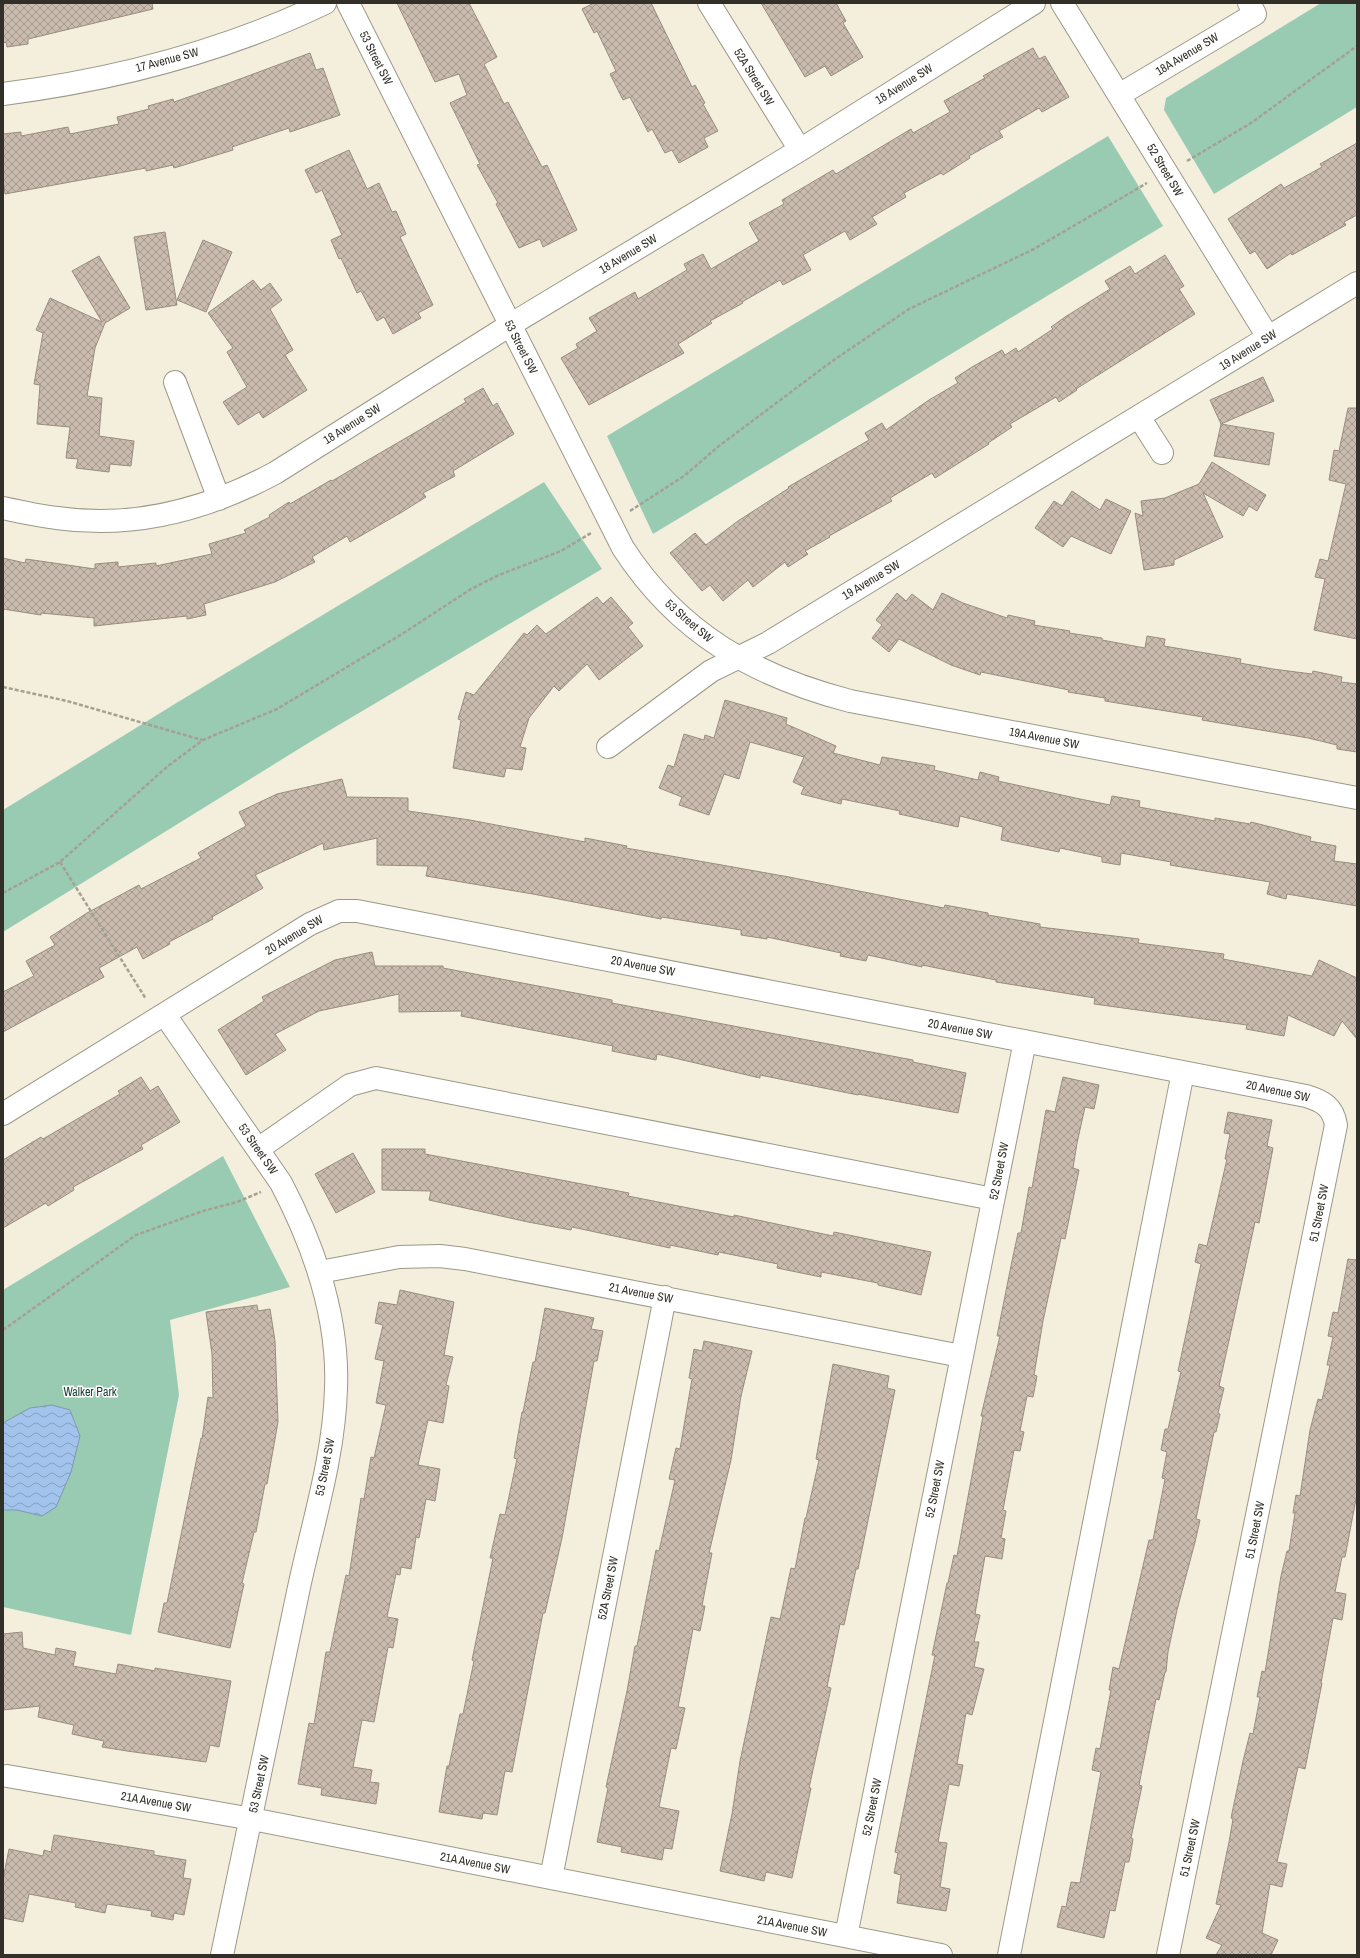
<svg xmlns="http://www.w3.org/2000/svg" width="1360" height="1958" viewBox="0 0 1360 1958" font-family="'Archivo Narrow',sans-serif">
<defs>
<pattern id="water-waves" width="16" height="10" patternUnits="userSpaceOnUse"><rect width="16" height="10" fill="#a2c4ec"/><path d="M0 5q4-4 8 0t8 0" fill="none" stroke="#85a0bf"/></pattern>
<pattern id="building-cross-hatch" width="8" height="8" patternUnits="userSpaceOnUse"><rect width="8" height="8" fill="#c9bbae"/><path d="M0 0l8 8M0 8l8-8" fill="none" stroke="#a4988e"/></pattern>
</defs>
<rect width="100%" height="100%" fill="#f4efdd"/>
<path fill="#99cbb3" d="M 1321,3 L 1357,3 L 1357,107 L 1214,194 L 1164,110 L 1166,98 Z
M 1108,136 L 1163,226 L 653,534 L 607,436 Z
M 544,482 L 602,569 L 310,742 L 3,932 L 3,810 L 178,702 Z
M 223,1156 L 290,1287 L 170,1320 L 179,1395 L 131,1635 L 3,1607 L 3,1290 Z"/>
<path fill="url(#water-waves)" stroke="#8097b1" d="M 52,1405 L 70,1410 L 80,1436 L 71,1472 L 56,1507 L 42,1516 L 17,1510 L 3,1510 L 3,1423 L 30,1408 Z"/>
<path fill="url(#building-cross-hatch)" stroke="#998c80" d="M 3,3 L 152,3 L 153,9 L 28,39 L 28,44 L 7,47 L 6,42 L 3,43 Z
M 397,3 L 469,3 L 497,57 L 484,64 L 504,104 L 508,102 L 542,167 L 547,165 L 577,230 L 543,247 L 540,239 L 519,248 L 496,204 L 498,203 L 477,165 L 480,164 L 450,103 L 467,95 L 459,74 L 435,82 Z
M 594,3 L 651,3 L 692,87 L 695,85 L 705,103 L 703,104 L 718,131 L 704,138 L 708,147 L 679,163 L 672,150 L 665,153 L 652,129 L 648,132 L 630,97 L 623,100 L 610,74 L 616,71 L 597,31 L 594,33 L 582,9 Z
M 761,3 L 836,3 L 846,21 L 843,23 L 863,57 L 831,76 L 825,66 L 805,77 Z
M 1033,48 L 1039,59 L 1045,56 L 1069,97 L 1042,112 L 1039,108 L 999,131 L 1003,137 L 969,156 L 970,158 L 943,175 L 941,173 L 904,193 L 906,197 L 872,217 L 877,224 L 850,240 L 845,231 L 803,255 L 811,270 L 783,285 L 780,280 L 742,302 L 743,303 L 710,321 L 712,323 L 678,344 L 684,353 L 589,405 L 561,358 L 578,348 L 576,344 L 597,331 L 589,318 L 635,292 L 638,299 L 687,270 L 684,264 L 703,254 L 711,269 L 759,241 L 749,223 L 784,204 L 782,200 L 833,170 L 836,174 L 911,129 L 913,133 L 950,112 L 944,101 L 985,78 L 983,76 Z
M 310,53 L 316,70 L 323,68 L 340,115 L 290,132 L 289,128 L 232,147 L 233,150 L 174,168 L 173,165 L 146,171 L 146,168 L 5,194 L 3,179 L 3,134 L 21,132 L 21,136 L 68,127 L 70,134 L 119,124 L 117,117 L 149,109 L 148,106 L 173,99 L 174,102 L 229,83 Z
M 1357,143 L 1357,215 L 1344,222 L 1346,225 L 1292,255 L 1291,253 L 1267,269 L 1255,251 L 1250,254 L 1228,219 L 1281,184 L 1284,188 L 1322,167 L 1320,164 Z
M 349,150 L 367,189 L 379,183 L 392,212 L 396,211 L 406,234 L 400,237 L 433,305 L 418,313 L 421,318 L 393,334 L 384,317 L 377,321 L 361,291 L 357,293 L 341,258 L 339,259 L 331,240 L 342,235 L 322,190 L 316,193 L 305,170 Z
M 165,232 L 177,305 L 146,310 L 134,237 Z
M 203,240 L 232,252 L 206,312 L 177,300 Z
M 1165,255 L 1184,286 L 1179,289 L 1195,314 L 1076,389 L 1077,390 L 1059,402 L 1056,397 L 1010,424 L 1012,427 L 988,443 L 989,444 L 935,478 L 932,473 L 890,498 L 892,501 L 829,536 L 830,537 L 805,551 L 808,554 L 788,567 L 785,562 L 753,587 L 748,580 L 723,601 L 710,585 L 702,591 L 670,553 L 695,533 L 706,545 L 738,521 L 789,488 L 788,487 L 869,440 L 865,433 L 882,423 L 886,430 L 929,400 L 958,383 L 955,378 L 972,367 L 1002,350 L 1005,355 L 1016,348 L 1018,352 L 1053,329 L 1051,327 L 1065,317 L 1110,289 L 1105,281 L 1130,266 L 1135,274 Z
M 99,256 L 130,308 L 105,323 L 95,348 L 87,396 L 102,398 L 99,436 L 134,441 L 131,466 L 110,464 L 109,472 L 76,468 L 78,459 L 66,458 L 70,427 L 37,424 L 40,385 L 34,384 L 43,333 L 36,330 L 50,298 L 102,322 L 72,271 Z
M 253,280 L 261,290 L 270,283 L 282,300 L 270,309 L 293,350 L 285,355 L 307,390 L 263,418 L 259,412 L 238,425 L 223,402 L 247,387 L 227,352 L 233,348 L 208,313 Z
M 1263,377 L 1274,401 L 1221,424 L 1274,433 L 1269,465 L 1214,456 L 1221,424 L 1210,400 Z
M 483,388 L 493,406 L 497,403 L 514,434 L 453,471 L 455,476 L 423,493 L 426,497 L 402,512 L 350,542 L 347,536 L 312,557 L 315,562 L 275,582 L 204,604 L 206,615 L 187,619 L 187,616 L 94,626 L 94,618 L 41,613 L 41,615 L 3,609 L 3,558 L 25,563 L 26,559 L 95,569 L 95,564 L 118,562 L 118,567 L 156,563 L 156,566 L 212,554 L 209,544 L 246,533 L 244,530 L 270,517 L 269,515 L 289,502 L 290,504 L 331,480 L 332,481 L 423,428 L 466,402 L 464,399 Z
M 1348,408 L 1357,408 L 1357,639 L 1314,630 L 1325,579 L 1315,577 L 1320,559 L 1328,561 L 1346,484 L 1329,480 L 1334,450 L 1339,451 Z
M 1212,462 L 1266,495 L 1257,511 L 1249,506 L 1243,516 L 1203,493 L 1223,537 L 1174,560 L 1174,565 L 1144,570 L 1135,513 L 1143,516 L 1141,501 L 1165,498 L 1199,484 Z
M 1072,491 L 1100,510 L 1106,499 L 1131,511 L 1111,554 L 1071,536 L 1063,547 L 1035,528 L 1054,501 L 1062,506 Z
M 897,593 L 906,601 L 912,594 L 933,610 L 942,593 L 963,603 L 1007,618 L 1008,615 L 1035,621 L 1034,625 L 1070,631 L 1069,633 L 1102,638 L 1102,640 L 1145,648 L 1147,636 L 1165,639 L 1164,646 L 1241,659 L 1240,663 L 1273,669 L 1312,674 L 1313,671 L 1342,677 L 1341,682 L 1357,684 L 1357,752 L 1337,749 L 1337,745 L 1308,738 L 1202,720 L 1203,717 L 1105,701 L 1105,698 L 1068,692 L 1069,690 L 981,672 L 980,675 L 951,665 L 899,639 L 889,652 L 872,638 L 882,625 L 876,620 Z
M 597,597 L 603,604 L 611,597 L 633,623 L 628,627 L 643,646 L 599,680 L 587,664 L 559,691 L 554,686 L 529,718 L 520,747 L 526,748 L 522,770 L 506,768 L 504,777 L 453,768 L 461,720 L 458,719 L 466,692 L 474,695 L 524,633 L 527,635 L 537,625 L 546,634 Z
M 725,700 L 787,718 L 786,724 L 836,746 L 833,753 L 880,765 L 882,757 L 935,766 L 934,770 L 978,780 L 980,772 L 999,777 L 998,781 L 1080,799 L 1110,805 L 1112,796 L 1140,801 L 1139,807 L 1215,821 L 1215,818 L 1250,824 L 1251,822 L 1311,837 L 1310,841 L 1336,846 L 1334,861 L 1357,864 L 1357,906 L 1287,894 L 1286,899 L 1267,894 L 1270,882 L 1170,865 L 1171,862 L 1121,853 L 1120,865 L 1102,862 L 1102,857 L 1060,848 L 1059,852 L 1001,840 L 1003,827 L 960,816 L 958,827 L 899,814 L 900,811 L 842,799 L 841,804 L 801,794 L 804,787 L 793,782 L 804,757 L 750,742 L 739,779 L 724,774 L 709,815 L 679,805 L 682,797 L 659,788 L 668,765 L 674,767 L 684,734 L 704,740 L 705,735 L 714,738 Z
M 342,779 L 347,797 L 408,798 L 408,811 L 470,820 L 585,842 L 585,838 L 627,846 L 626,848 L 789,877 L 944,908 L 945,905 L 988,913 L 988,915 L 1040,924 L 1040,927 L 1139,939 L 1138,943 L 1224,954 L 1223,959 L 1312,976 L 1319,960 L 1357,978 L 1357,1039 L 1342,1021 L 1334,1036 L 1288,1015 L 1284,1036 L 1246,1029 L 1247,1025 L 1094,1004 L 1095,998 L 996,982 L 996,980 L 922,965 L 922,967 L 868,955 L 866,961 L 840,956 L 841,953 L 767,937 L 767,939 L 741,935 L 741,930 L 662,917 L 661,919 L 533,894 L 426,876 L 428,866 L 377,865 L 377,838 L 324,850 L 323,843 L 255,875 L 263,888 L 212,917 L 213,919 L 169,942 L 170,944 L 143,959 L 137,947 L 99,968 L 104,977 L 3,1032 L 3,992 L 34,976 L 26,961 L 55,945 L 50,937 L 87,913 L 139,885 L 141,889 L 201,858 L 198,853 L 246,826 L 239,812 L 277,794 Z
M 372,952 L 375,966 L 443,966 L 443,968 L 612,1000 L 612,1003 L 913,1060 L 913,1062 L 966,1073 L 958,1113 L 858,1094 L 858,1095 L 760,1075 L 760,1078 L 657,1054 L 656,1060 L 612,1051 L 613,1046 L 461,1016 L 462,1011 L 399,1012 L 399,994 L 319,1011 L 275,1034 L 286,1050 L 246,1075 L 218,1030 L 264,1001 L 262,997 L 335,960 Z
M 141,1077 L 150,1091 L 158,1086 L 180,1122 L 141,1145 L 143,1149 L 73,1187 L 74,1190 L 48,1206 L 46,1203 L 3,1228 L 3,1160 L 41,1137 L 43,1139 L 120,1094 L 118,1091 Z
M 1063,1077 L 1099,1085 L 1094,1109 L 1085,1107 L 1077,1143 L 1073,1168 L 1079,1170 L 1065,1239 L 1061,1238 L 1043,1321 L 1034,1375 L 1037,1376 L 1033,1397 L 1027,1396 L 1020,1431 L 1024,1432 L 1020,1451 L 1014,1450 L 1003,1510 L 1006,1511 L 1001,1538 L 1005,1539 L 1002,1559 L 985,1556 L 975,1614 L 980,1615 L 974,1642 L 979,1642 L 974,1667 L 984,1669 L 972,1715 L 966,1713 L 957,1764 L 963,1765 L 959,1786 L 949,1784 L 938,1842 L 947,1843 L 940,1887 L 950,1889 L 946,1911 L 897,1903 L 901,1875 L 894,1873 L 898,1853 L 895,1852 L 935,1655 L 932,1655 L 947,1583 L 948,1583 L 954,1555 L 957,1556 L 983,1416 L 981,1416 L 1000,1336 L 997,1336 L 1012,1261 L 1018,1233 L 1021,1233 L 1029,1187 L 1032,1188 L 1046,1110 L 1055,1112 Z
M 1228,1112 L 1272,1120 L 1267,1146 L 1273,1148 L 1259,1223 L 1255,1222 L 1219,1386 L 1224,1388 L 1218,1413 L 1220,1414 L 1216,1432 L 1214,1432 L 1196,1519 L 1200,1520 L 1195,1542 L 1177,1610 L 1168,1652 L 1166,1672 L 1165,1672 L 1159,1700 L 1156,1699 L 1139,1785 L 1142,1786 L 1131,1838 L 1133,1839 L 1129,1862 L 1125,1862 L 1115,1911 L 1110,1910 L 1104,1938 L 1057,1927 L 1062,1906 L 1066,1907 L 1071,1882 L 1080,1883 L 1101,1772 L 1092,1770 L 1096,1748 L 1100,1749 L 1111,1690 L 1109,1690 L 1113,1667 L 1119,1669 L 1149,1540 L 1153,1540 L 1165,1479 L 1162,1478 L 1167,1452 L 1161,1450 L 1165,1429 L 1168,1429 L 1181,1372 L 1178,1371 L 1201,1264 L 1195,1262 L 1199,1244 L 1207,1246 L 1227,1159 L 1225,1159 L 1230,1134 L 1224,1133 Z
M 382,1149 L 425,1149 L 425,1154 L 629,1193 L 628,1196 L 734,1217 L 734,1215 L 833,1236 L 834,1232 L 931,1252 L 921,1295 L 878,1285 L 878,1283 L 821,1272 L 821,1277 L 777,1268 L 778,1264 L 719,1252 L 718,1255 L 670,1245 L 670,1248 L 572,1227 L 571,1230 L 528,1222 L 429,1200 L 431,1191 L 382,1190 Z
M 353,1153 L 375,1192 L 336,1213 L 315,1174 Z
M 1348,1259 L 1357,1260 L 1357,1494 L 1345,1557 L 1342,1557 L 1335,1592 L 1346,1594 L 1342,1620 L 1333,1618 L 1321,1683 L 1322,1683 L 1305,1769 L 1298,1767 L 1277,1862 L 1287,1864 L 1282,1887 L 1270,1884 L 1262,1933 L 1278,1940 L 1271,1955 L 1216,1955 L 1222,1945 L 1206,1938 L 1221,1905 L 1216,1904 L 1229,1842 L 1233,1819 L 1231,1818 L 1243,1761 L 1250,1733 L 1253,1734 L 1260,1697 L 1257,1697 L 1262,1671 L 1265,1672 L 1281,1576 L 1287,1551 L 1289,1551 L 1295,1513 L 1293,1513 L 1296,1495 L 1300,1496 L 1310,1430 L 1318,1399 L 1322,1400 L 1330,1365 L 1327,1365 L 1333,1337 L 1328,1336 L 1333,1312 L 1338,1313 Z
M 400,1290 L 454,1302 L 444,1355 L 453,1357 L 446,1385 L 449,1386 L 443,1423 L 428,1420 L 418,1465 L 440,1469 L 435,1501 L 426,1499 L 419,1538 L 416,1537 L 411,1569 L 401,1567 L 400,1575 L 396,1574 L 387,1617 L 398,1619 L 393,1648 L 388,1647 L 374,1722 L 362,1720 L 353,1767 L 372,1770 L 370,1782 L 379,1783 L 376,1804 L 321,1795 L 322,1788 L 298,1784 L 309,1723 L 314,1724 L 326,1652 L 330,1652 L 346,1575 L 349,1576 L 361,1498 L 364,1499 L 371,1457 L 374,1458 L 386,1405 L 376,1403 L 384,1361 L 375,1359 L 383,1325 L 375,1323 L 379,1302 L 397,1305 Z
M 257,1305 L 258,1311 L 270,1309 L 275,1341 L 278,1422 L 267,1484 L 265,1484 L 256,1532 L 254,1532 L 242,1583 L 244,1584 L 230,1648 L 158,1632 L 164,1603 L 167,1603 L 201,1438 L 202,1439 L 208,1397 L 213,1398 L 212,1354 L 206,1312 Z
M 545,1308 L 594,1318 L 591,1329 L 603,1331 L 597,1361 L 594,1361 L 562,1538 L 545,1613 L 543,1613 L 512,1772 L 505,1771 L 497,1815 L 483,1813 L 482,1819 L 439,1812 L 447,1766 L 449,1766 L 460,1714 L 463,1714 L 474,1661 L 472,1660 L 493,1558 L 490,1558 L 500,1514 L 505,1515 L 517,1459 L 514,1458 L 522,1412 L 523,1412 L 533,1362 L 535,1362 Z
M 704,1341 L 752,1351 L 741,1396 L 731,1460 L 709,1553 L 712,1553 L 702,1606 L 705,1606 L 700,1631 L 693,1629 L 678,1707 L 685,1708 L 676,1749 L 671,1748 L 659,1807 L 679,1811 L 672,1849 L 664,1848 L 662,1860 L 621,1852 L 622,1847 L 597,1842 L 608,1788 L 606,1787 L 627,1691 L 635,1646 L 637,1646 L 656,1550 L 659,1551 L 675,1480 L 669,1479 L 676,1448 L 680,1449 L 692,1379 L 689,1378 L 694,1349 L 702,1351 Z
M 833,1364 L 889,1376 L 887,1388 L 895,1390 L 858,1569 L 856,1569 L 844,1625 L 840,1624 L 827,1687 L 831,1688 L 809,1788 L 811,1788 L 792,1878 L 766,1872 L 764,1881 L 720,1871 L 732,1814 L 740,1761 L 771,1617 L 780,1619 L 791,1568 L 795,1569 L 805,1518 L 806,1518 L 819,1460 L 816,1459 Z
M 22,1632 L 23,1648 L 55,1655 L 56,1648 L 76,1652 L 73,1666 L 116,1674 L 118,1664 L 155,1671 L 155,1668 L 231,1681 L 219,1747 L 210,1745 L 206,1762 L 127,1751 L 102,1747 L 104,1741 L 72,1734 L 74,1725 L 38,1717 L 40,1706 L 3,1710 L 3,1634 Z
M 54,1835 L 154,1851 L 154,1855 L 186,1860 L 183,1878 L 191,1879 L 184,1915 L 174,1913 L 173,1920 L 151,1916 L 152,1911 L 107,1904 L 105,1913 L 75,1907 L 76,1903 L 29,1894 L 23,1922 L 3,1918 L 3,1879 L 9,1849 L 43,1856 L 44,1850 L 51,1852 Z"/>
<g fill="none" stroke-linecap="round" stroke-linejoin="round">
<g stroke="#9c9888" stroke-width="24">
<path id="minor" d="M 348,3 L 623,548 C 678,633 754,676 850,701 L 1357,798
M 709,3 L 800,150
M 1062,3 L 1268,337
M 3,94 C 113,80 225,51 325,3
M 1119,95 L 1255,14 L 1249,3
M 175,382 L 219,499
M 1139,417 L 1162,453
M 3,508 C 21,512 39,516 57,518 C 133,529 208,509 275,473 L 510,325 L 800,150 L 1034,3
M 608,747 L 711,671 L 768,643 L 1357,283
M 165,1015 L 281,1183 C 314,1246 339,1317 336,1389 C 334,1458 312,1525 298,1592 C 272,1713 248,1834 222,1955
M 3,1114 L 310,924 L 339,911 L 357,911 L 1306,1096 C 1323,1101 1333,1107 1336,1125 L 1168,1955
M 258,1149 L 350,1085 L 376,1078 L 993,1199
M 320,1272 L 399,1257 L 440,1256 L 465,1259 L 961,1356
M 7,1776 L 252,1819 L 941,1955
M 551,1878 L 665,1297
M 846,1936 L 1025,1041
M 1009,1955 L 1183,1072"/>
</g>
<path stroke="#a4a193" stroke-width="2.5" stroke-dasharray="4 2" stroke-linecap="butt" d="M 1187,161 L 1251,123 L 1357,46
M 630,511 L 684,476 L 719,446 L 831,362 L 909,309 L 1034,249 L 1147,183
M 3,687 L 67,701 L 202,740
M 60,862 L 146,999
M 3,893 L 60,862 L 168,766 L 203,740 L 277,709 L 402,634 L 471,589 L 499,575 L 561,551 L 591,533
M 3,1330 L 136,1235 L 203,1211 L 237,1202 L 261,1192"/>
<use href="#minor" stroke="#fff" stroke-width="22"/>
</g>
<g text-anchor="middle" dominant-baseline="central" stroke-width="3" stroke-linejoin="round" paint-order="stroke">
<g font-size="12" fill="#312f28" stroke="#fff">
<text transform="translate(1187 54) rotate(-31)">18A Avenue SW</text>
<text transform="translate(376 58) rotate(63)">53 Street SW</text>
<text transform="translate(167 60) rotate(-15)">17 Avenue SW</text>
<text transform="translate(754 77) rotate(58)">52A Street SW</text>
<text transform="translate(904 84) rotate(-32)">18 Avenue SW</text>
<text transform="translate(1165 170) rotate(59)">52 Street SW</text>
<text transform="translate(628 254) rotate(-31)">18 Avenue SW</text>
<text transform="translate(521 347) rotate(63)">53 Street SW</text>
<text transform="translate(1248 350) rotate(-32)">19 Avenue SW</text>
<text transform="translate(352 424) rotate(-32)">18 Avenue SW</text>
<text transform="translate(871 580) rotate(-31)">19 Avenue SW</text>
<text transform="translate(689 621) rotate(41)">53 Street SW</text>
<text transform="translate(1044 738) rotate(11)">19A Avenue SW</text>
<text transform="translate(294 935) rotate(-31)">20 Avenue SW</text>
<text transform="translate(643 966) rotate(11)">20 Avenue SW</text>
<text transform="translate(960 1029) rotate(11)">20 Avenue SW</text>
<text transform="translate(1278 1091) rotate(12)">20 Avenue SW</text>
<text transform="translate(258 1149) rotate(55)">53 Street SW</text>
<text transform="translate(999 1171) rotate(-79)">52 Street SW</text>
<text transform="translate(1319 1213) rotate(-79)">51 Street SW</text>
<text transform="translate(641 1293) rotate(11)">21 Avenue SW</text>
<text transform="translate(325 1467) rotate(-79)">53 Street SW</text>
<text transform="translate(935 1489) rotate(-79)">52 Street SW</text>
<text transform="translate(1255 1530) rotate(-79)">51 Street SW</text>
<text transform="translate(608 1588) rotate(-79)">52A Street SW</text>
<text transform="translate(259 1784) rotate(-78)">53 Street SW</text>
<text transform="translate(156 1802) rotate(10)">21A Avenue SW</text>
<text transform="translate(872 1807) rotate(-79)">52 Street SW</text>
<text transform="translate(1190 1848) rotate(-78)">51 Street SW</text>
<text transform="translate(475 1863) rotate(11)">21A Avenue SW</text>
<text transform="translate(792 1926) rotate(11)">21A Avenue SW</text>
</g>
<g font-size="12" fill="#154230" stroke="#fff">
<text x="90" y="1392">Walker Park</text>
</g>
</g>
<rect width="1360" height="1958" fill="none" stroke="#312f28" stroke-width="8"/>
</svg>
